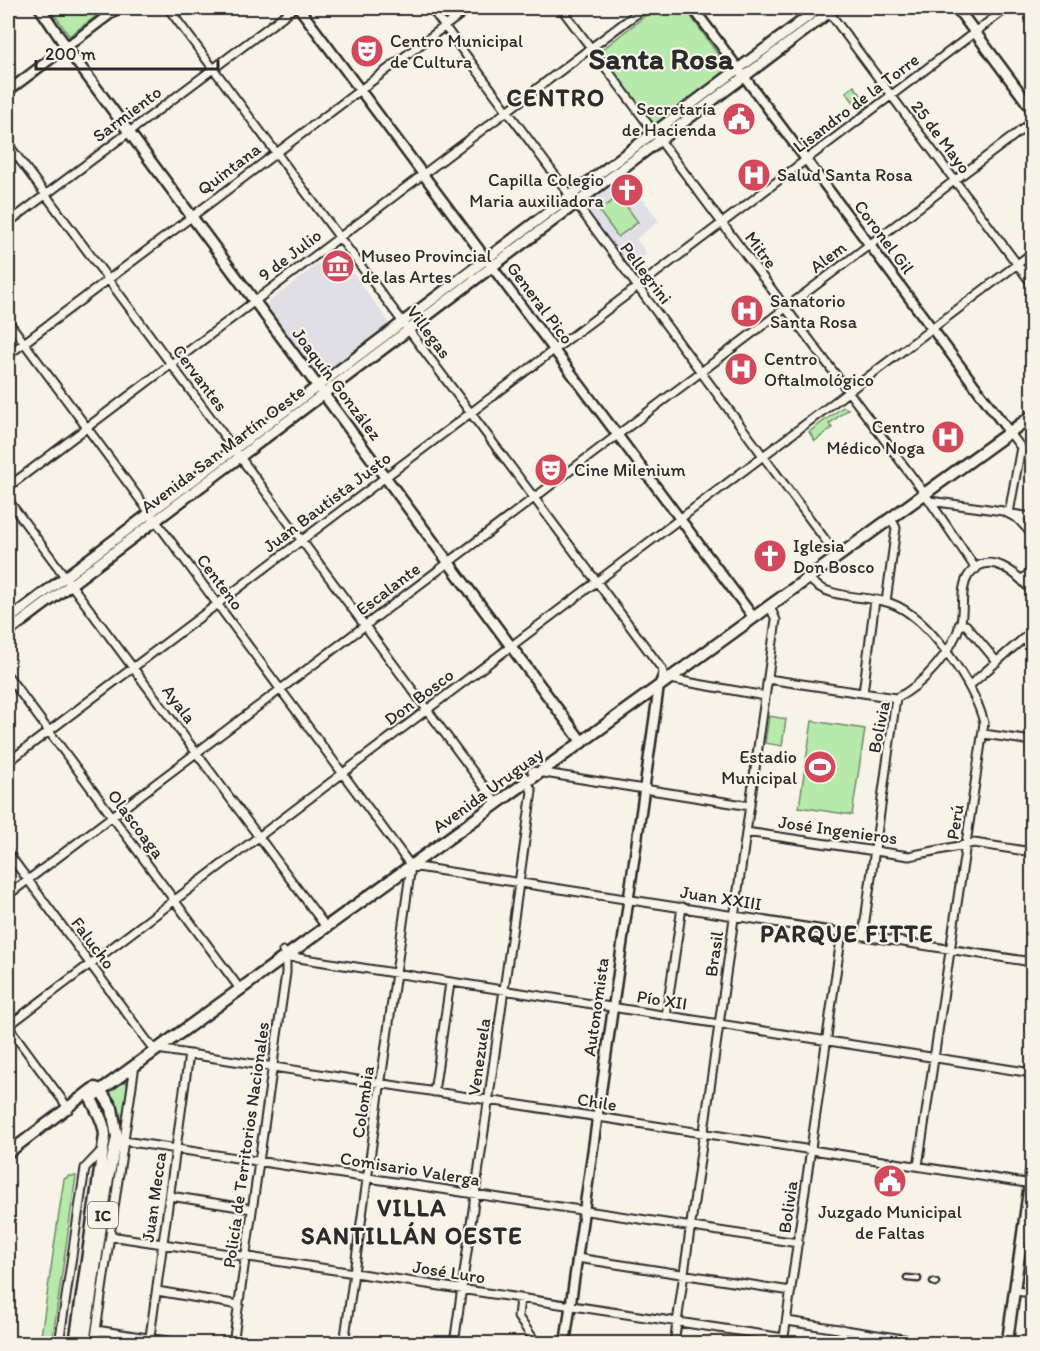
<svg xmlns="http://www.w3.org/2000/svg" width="1040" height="1351" viewBox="0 0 1040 1351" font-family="Itim,sans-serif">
<rect width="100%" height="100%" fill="#f7f3e8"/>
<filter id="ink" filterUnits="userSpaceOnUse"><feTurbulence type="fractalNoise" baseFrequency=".0167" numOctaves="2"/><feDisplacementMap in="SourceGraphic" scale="12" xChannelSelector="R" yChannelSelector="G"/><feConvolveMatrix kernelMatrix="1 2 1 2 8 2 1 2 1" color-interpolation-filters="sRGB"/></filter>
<g filter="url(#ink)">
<path fill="#e0dfe6" d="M 625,175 L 659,221 L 636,239 L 647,254 L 629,268 L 585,209 L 586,204 Z
M 324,259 L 339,280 L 352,272 L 388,321 L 387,327 L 321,376 L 314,375 L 265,305 Z"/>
<path fill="#b6e9aa" stroke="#708a6a" stroke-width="1.5" d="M 50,8 L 107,8 L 69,36 Z
M 655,8 L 685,8 L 729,70 L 657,126 L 653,126 L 598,53 Z
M 854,86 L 869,105 L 861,112 L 846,92 Z
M 619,196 L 638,222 L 618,237 L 599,211 Z
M 843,407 L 848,409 L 829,424 L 832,428 L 815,441 L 809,432 Z
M 769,716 L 786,719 L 782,746 L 765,743 Z
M 812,721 L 865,729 L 852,815 L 799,807 Z
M 125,1081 L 129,1086 L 92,1343 L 87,1344 L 111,1179 L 119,1146 L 107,1093 Z
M 69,1176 L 76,1176 L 52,1343 L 40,1343 L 64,1179 Z"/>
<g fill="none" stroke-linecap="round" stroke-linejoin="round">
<g stroke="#2b2b2b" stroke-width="9">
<path id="pedestrian" d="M 907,1278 L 918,1279
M 933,1282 L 936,1283"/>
</g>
<g stroke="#2b2b2b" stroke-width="11">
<path id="minor" d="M 168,8 L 662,669 L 664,678 L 765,696
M 431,8 L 838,557
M 561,8 L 925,494 L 976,569
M 826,8 L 1032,284
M 8,144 L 497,804
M 8,223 L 294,8
M 8,321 L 411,866 L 1032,962
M 8,355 L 469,8
M 1010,433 L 1032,462
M 8,487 L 644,8
M 8,500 L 326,927
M 930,501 L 1003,511 L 1018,519 L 1032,534
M 1009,513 L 1021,447
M 1012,514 L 1032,517
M 809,578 C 825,600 866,595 890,603 C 928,616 975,685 984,723 L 918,1166
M 1022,579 L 1032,571
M 886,602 L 896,528 L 891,518
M 959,625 L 966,625 L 997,662
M 1025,637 L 1032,648
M 8,676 L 240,989
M 768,679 L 896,698
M 969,686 L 1032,631
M 863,693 L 875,600
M 896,698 C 923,686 953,650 961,622 C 964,608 960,589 968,576 C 988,547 1018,574 1032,592
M 984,734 L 1032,741
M 8,762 L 1007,8
M 532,771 L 750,806
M 746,832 L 909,856 L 974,843 L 1032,852
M 8,853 L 151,1046 L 157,1049 L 1032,1184
M 8,895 L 1032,122
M 863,935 L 896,698
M 286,956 L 1032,1073
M 666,1016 L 682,907
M 8,1026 L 1032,253
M 8,1026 L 69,1109
M 434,1092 L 450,983
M 124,1141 L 798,1243
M 170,1196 L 252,1209
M 110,1236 L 784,1338
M 577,1258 L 791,1291
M 157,1291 L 239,1305
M 1015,1291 L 1032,1293
M 520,1298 L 518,1317 L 537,1344
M 787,1321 L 935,1344
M 96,1330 L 186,1344
M 59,1344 L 85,1168 L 103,1149
M 94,1344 L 135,1065
M 149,1344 L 189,1054
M 233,1344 L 286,973 L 286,956 L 283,951
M 344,1344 L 411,866
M 454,1344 L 532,791 L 524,776
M 674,1344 L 776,620 L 770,607
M 783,1344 L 842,932
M 840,1344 L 842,1329"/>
</g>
<g stroke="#2b2b2b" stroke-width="13">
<path id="tertiary" d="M 299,8 L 754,618
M 693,8 L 1010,433
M 8,91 L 118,8
M 565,1344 L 659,686 L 663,676"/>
</g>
<g stroke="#2b2b2b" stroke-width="14">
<path id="secondary" d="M 40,8 L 71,54 L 582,742
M 957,8 L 1032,109
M 8,620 L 819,8
M 8,632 L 835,8
M 8,1153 L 92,1089
M 1007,1344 L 1032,1166"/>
</g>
<g stroke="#2b2b2b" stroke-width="15">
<path id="primary" d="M 90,1098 L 1032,416
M 75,1344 L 105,1135 C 104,1116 90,1104 90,1092
M 84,1344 L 108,1178 L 117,1137 L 112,1108 L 100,1090 L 95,1088"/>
</g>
<use href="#pedestrian" stroke="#f7f3e8" stroke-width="4.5"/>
<use href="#minor" stroke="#f7f3e8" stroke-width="7"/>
<use href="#tertiary" stroke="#f7f3e8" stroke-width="8"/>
<use href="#secondary" stroke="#f7f3e8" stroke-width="9"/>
<use href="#primary" stroke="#f7f3e8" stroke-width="10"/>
</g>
</g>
<defs>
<g id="theatre-disc" transform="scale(1.725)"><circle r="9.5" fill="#d1495b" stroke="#f7f3e8"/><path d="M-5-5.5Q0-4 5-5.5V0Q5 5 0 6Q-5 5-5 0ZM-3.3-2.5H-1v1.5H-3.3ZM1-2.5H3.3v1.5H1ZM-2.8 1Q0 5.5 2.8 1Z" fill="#fff"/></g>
<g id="civic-disc" transform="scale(1.725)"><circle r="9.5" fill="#d1495b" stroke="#f7f3e8"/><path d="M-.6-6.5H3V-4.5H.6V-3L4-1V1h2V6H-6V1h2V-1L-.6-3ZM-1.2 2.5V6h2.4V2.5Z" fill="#fff"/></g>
<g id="hospital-disc" transform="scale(1.725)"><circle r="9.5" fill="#d1495b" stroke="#f7f3e8"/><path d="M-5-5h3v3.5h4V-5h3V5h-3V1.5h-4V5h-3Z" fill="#fff"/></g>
<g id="church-disc" transform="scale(1.725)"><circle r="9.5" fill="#d1495b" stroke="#f7f3e8"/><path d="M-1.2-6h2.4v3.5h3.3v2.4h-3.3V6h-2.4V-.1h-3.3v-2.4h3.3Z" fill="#fff"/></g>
<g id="museum-disc" transform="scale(1.725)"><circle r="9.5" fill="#d1495b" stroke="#f7f3e8"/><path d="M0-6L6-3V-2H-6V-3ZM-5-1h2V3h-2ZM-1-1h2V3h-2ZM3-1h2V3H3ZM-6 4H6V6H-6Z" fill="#fff"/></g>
<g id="stadium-disc" transform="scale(1.725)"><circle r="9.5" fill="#d1495b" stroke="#f7f3e8"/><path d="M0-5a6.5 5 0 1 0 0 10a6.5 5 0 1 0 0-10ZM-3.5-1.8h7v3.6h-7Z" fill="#fff"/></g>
</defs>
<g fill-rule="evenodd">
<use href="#theatre-disc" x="367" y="51"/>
<use href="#civic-disc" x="739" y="119"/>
<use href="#hospital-disc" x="754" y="175"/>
<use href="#church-disc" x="627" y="190"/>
<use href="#museum-disc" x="338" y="266"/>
<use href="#hospital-disc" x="747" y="311"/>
<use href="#hospital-disc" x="741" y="369"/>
<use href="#hospital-disc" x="948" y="437"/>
<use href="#theatre-disc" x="551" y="470"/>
<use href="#church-disc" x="770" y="556"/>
<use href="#stadium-disc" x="820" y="767"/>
<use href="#civic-disc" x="890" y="1181"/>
</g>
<g text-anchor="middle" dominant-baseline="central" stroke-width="4.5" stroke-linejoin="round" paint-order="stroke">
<rect fill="#f7f3e8" stroke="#686764" stroke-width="1.5" x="88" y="1202" width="30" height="26" rx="4.5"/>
<g font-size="16" font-weight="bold" fill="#2b2b2b">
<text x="103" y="1215">IC</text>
</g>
<g font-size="18" fill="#2b2b2b" stroke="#f7f3e8" text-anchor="start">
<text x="390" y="41">Centro Municipal<tspan x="390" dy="21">de Cultura</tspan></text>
<text x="716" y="109" text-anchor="end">Secretaría<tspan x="716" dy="21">de Hacienda</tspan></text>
<text x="777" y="175">Salud Santa Rosa</text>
<text x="604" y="180" text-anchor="end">Capilla Colegio<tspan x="604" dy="21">Maria auxiliadora</tspan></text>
<text x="361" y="256">Museo Provincial<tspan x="361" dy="21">de las Artes</tspan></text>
<text x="770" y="301">Sanatorio<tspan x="770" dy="21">Santa Rosa</tspan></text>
<text x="764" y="359">Centro<tspan x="764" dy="21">Oftalmológico</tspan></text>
<text x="925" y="427" text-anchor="end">Centro<tspan x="925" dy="21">Médico Noga</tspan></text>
<text x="574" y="470">Cine Milenium</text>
<text x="793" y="546">Iglesia<tspan x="793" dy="21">Don Bosco</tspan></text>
<text x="797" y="757" text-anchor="end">Estadio<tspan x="797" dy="21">Municipal</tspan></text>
<text x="890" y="1212" text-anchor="middle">Juzgado Municipal<tspan x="890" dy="21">de Faltas</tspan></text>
</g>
<g font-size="18" fill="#2b2b2b" stroke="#f7f3e8">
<text transform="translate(856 103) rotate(-37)">Lisandro de la Torre</text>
<text transform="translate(127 114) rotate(-37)">Sarmiento</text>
<text transform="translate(941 137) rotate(53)">25 de Mayo</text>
<text transform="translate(229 169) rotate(-37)">Quintana</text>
<text transform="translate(884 237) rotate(53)">Coronel Gil</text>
<text transform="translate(761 250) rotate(53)">Mitre</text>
<text transform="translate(290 255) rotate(-37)">9 de Julio</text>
<text transform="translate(828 257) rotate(-37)">Alem</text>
<text transform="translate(646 273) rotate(53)">Pellegrini</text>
<text transform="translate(540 303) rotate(53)">General Pico</text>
<text transform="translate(429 332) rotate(53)">Villegas</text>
<text transform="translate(200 378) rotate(53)">Cervantes</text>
<text transform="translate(337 384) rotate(53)">Joaquín González</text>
<text transform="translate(223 449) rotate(-37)">Avenida San Martín Oeste</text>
<text transform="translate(327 502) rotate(-37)">Juan Bautista Justo</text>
<text transform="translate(220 582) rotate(53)">Centeno</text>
<text transform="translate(388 589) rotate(-37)">Escalante</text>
<text transform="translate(419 697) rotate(-37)">Don Bosco</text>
<text transform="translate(179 704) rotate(53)">Ayala</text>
<text transform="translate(879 727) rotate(-79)">Bolivia</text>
<text transform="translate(488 790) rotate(-36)">Avenida Uruguay</text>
<text transform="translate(955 822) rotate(-81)">Perú</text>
<text transform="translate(136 824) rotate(53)">Olascoaga</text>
<text transform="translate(838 830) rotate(8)">José Ingenieros</text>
<text transform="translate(721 898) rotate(9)">Juan XXIII</text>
<text transform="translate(93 943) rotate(53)">Falucho</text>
<text transform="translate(714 954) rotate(-82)">Brasil</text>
<text transform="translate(662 1000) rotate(9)">Pío XII</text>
<text transform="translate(596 1007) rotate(-82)">Autonomista</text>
<text transform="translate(479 1057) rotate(-82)">Venezuela</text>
<text transform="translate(363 1102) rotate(-82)">Colombia</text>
<text transform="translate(597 1102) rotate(9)">Chile</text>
<text transform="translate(246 1145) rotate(-82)">Policía de Territorios Nacionales</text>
<text transform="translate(410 1169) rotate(9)">Comisario Valerga</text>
<text transform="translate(154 1197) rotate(-82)">Juan Mecca</text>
<text transform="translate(788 1207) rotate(-82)">Bolivia</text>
<text transform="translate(449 1272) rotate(9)">José Luro</text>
</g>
<g font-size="24" font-weight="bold" letter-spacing="1.5" fill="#2b2b2b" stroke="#f7f3e8">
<text x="556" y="97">CENTRO</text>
<text x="847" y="933">PARQUE FITTE</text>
<text x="412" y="1207">VILLA<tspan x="412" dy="28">SANTILLÁN OESTE</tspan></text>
</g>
<g font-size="30" font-weight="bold" fill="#2b2b2b" stroke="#f7f3e8">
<text x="661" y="58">Santa Rosa</text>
</g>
</g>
<rect width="1040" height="1351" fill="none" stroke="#f7f3e8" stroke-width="30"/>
<rect x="15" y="15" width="1010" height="1321" fill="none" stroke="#2b2b2b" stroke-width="2" filter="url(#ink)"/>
<path d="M36 60v9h182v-9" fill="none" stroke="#2b2b2b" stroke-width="3"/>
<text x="45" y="60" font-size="18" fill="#2b2b2b" stroke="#f7f3e8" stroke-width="4.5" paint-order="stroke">200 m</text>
</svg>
